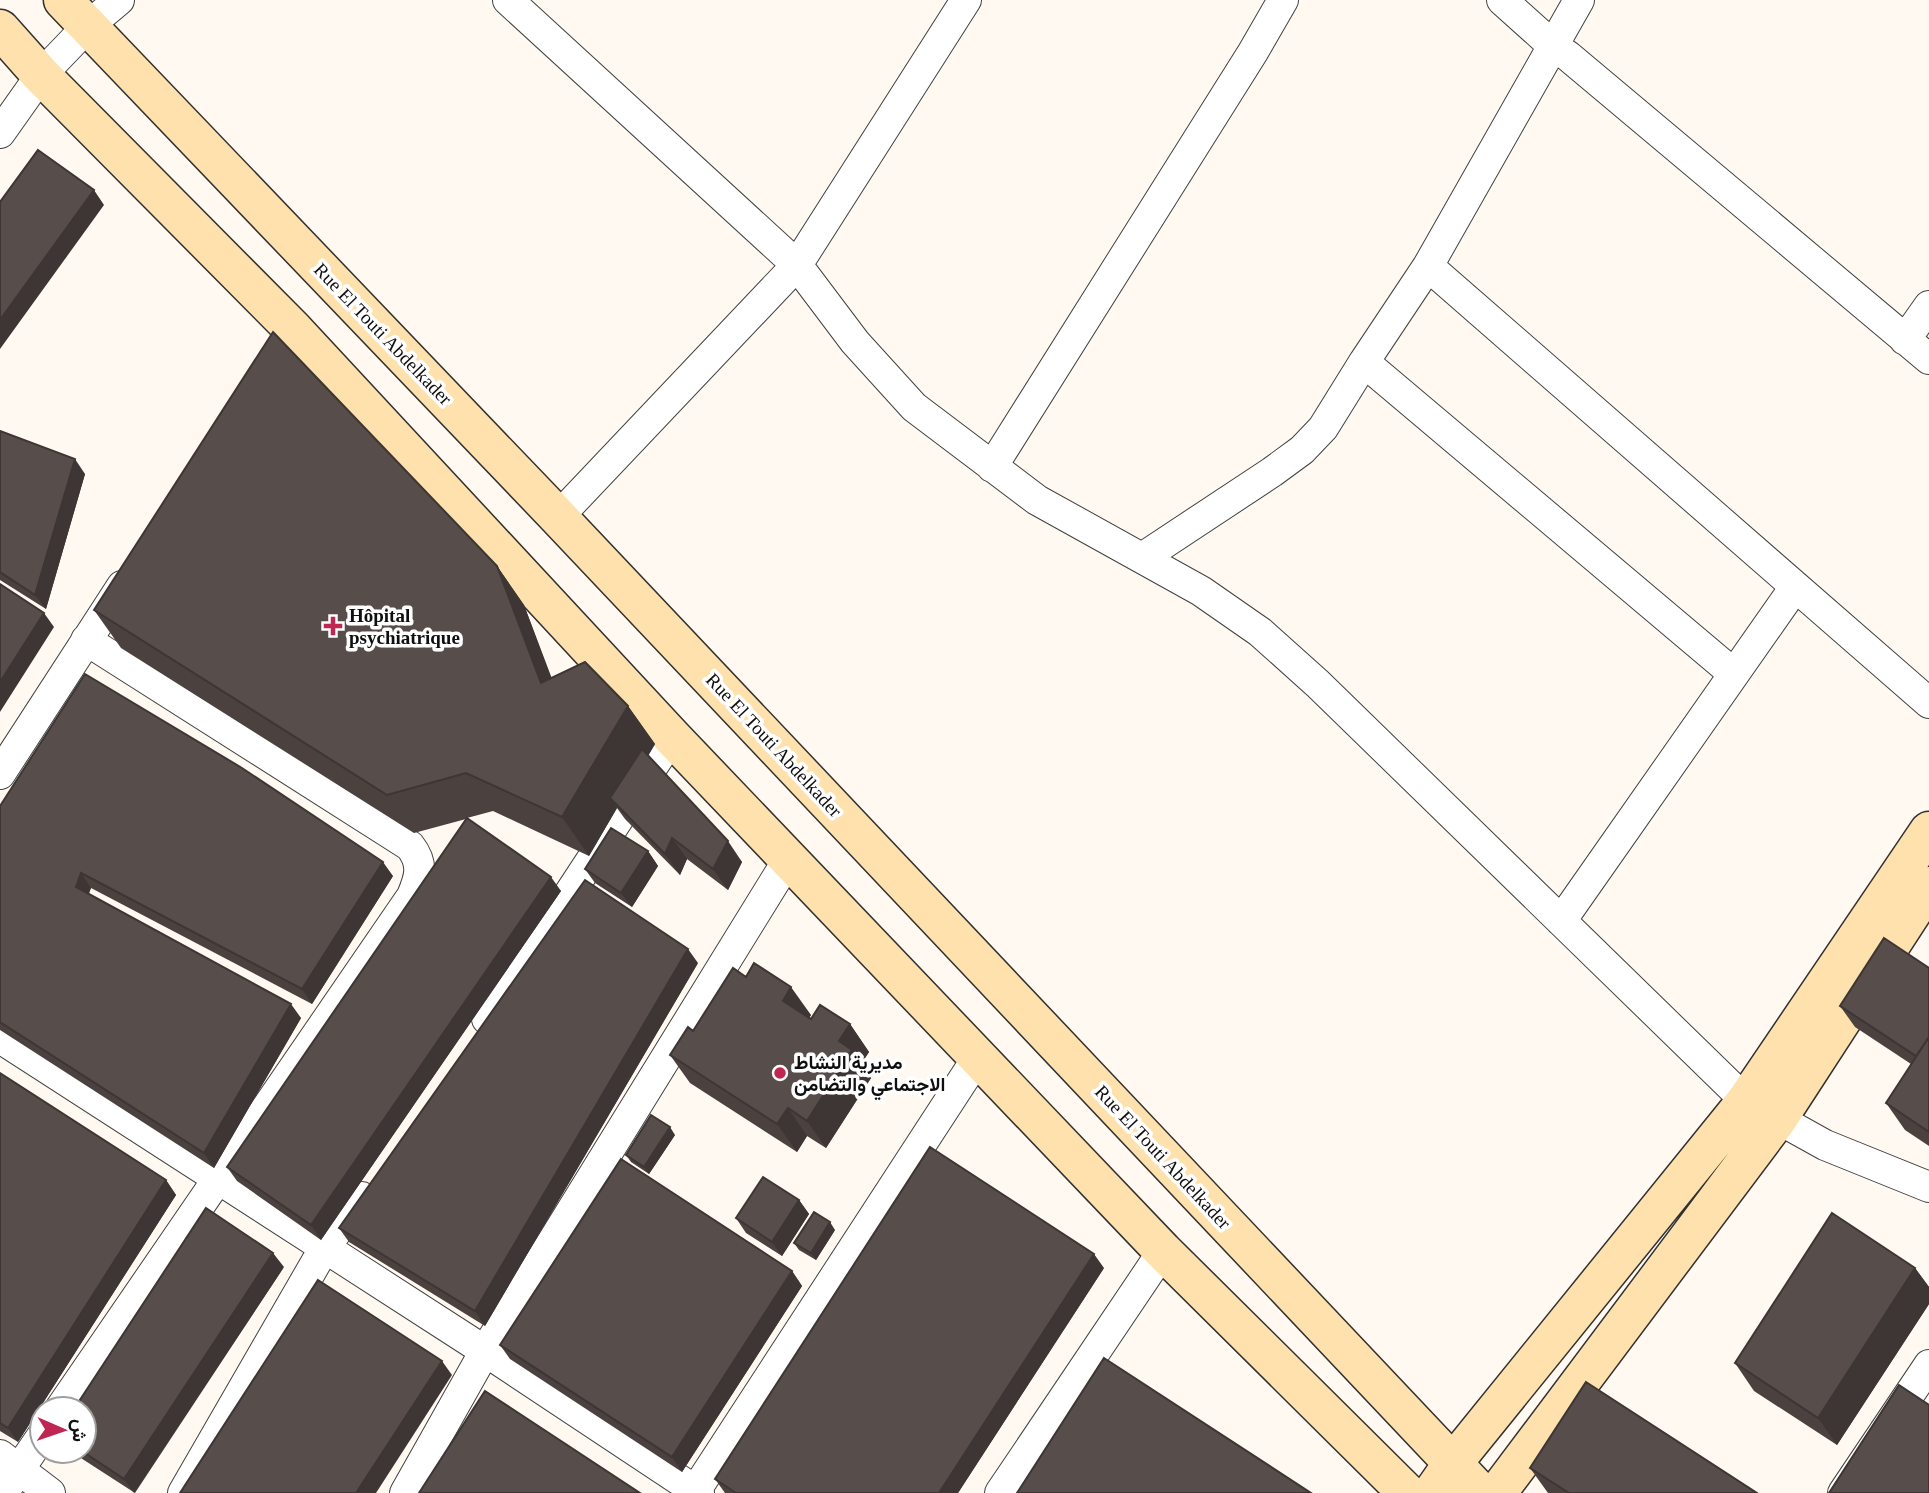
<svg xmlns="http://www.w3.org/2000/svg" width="1929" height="1493" viewBox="0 0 1929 1493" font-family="'Times New Roman',Vazirmatn,serif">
<rect width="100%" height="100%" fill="#fff9f1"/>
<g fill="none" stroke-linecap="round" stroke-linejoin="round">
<g stroke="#424242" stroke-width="32">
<path id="street" d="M 508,0 L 797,265 L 855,342 L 914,407 L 1037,500 L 1201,591 L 1260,632 L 1318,684 L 1746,1101 L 1825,1145 L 1929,1187
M 1502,0 L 1552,45 L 1568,56 L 1929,359
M 0,133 L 41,75 L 88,26 L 119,0
M 1428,266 L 1929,703
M 1905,340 L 1929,306
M 1364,362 L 1734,674
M 992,467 L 1253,52 L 1283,0
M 558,517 L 797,265 L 966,0
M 1142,558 L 1272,472 L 1302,450 L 1323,428 L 1364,362 L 1428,266 L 1579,0
M 0,774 L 122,586
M 1561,921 L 1795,587
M 487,1019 L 672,737
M 0,1038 L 485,1351 L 699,1493
M 60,1409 L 412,896 C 420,877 424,864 410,846 L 86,640
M 0,1455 L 50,1493
M 3,1493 L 42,1436
M 183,1493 L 325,1247 L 362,1197
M 405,1493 L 485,1351 L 788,860
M 694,1493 L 978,1057
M 1000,1493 L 1163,1251
M 1843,1493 L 1929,1365"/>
</g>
<g stroke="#313131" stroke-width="41">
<path id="secondary" d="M 63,0 L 558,517 L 1481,1493
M 0,29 L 41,75 L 293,329 L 672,737 L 1163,1251 L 1407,1493
M 1432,1493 L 1453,1463 L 1746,1101 L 1929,831
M 1497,1493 L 1777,1120 L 1929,886"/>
</g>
<use href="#street" stroke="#fff" stroke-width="30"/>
<use href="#secondary" stroke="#fee1ac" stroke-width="38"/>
</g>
<path fill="#4b4240" d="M 0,431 L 85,474 L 46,609 L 0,580 Z
M 497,566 L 524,605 L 551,678 L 628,706 L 655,744 L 648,756 L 742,862 L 728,890 L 687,859 L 680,875 L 625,819 L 617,808 L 589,856 L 493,811 L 467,818 L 561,891 L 321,1240 L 237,1181 L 227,1167 L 466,819 L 414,833 L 121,648 L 94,610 Z
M 0,806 L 393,876 L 312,1004 L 91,888 L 88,894 L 301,1018 L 214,1168 L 0,1030 Z
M 648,851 L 658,866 L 632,907 L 595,883 L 585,869 Z
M 698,963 L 485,1326 L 349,1242 L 339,1228 Z
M 1929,968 L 1929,1146 L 1905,1130 L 1886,1103 L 1911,1064 L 1855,1027 L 1840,1006 Z
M 746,977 L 811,1015 L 809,1018 L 811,1019 L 850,1024 L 869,1052 L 861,1064 L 871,1078 L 826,1148 L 807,1136 L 797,1152 L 690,1083 L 670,1055 L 693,1031 Z
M 0,1073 L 166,1180 L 176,1195 L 18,1442 L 0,1431 Z
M 675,1135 L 649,1174 L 631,1162 L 626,1155 Z
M 799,1200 L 809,1214 L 782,1256 L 746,1233 L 736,1218 Z
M 835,1230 L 816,1260 L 799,1250 L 794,1243 Z
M 284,1267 L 135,1493 L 70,1451 L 84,1451 Z
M 1104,1268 L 958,1493 L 725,1493 L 715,1479 Z
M 1915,1268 L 1929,1287 L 1929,1304 L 1837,1445 L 1754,1391 L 1735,1363 Z
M 792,1271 L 802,1286 L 682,1472 L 510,1359 L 500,1345 Z
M 1530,1468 L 1757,1493 L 1548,1493 Z"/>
<path fill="#3d3634" d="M 94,190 L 104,205 L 0,349 L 0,320 Z
M 75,459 L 85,474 L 46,609 L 35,595 Z
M 497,566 L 524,605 L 568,721 L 541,683 Z
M 44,613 L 54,627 L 0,712 L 0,682 Z
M 628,706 L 655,744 L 618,806 L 610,798 L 617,808 L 589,856 L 562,817 Z
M 672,838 L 687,859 L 680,875 L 665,854 Z
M 728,841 L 742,862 L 728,890 L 713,869 Z
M 648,851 L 658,866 L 632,907 L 621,893 Z
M 383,862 L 393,876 L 312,1004 L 302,989 Z
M 81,873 L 91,888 L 86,902 L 76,887 Z
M 551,877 L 561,891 L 321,1240 L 311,1225 Z
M 688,949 L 698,963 L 485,1326 L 475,1311 Z
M 791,987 L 811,1015 L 802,1029 L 783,1001 Z
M 291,1004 L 301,1018 L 214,1168 L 204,1153 Z
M 850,1024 L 869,1052 L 861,1064 L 871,1078 L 826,1148 L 807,1121 L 839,1041 Z
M 788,1108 L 807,1136 L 797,1152 L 777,1124 Z
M 670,1127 L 675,1135 L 649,1174 L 644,1167 Z
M 166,1180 L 176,1195 L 18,1442 L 8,1428 Z
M 799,1200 L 809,1214 L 782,1256 L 772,1242 Z
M 830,1222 L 835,1230 L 816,1260 L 811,1253 Z
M 273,1253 L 284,1267 L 134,1493 L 124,1479 Z
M 1094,1254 L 1104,1268 L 958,1493 L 939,1493 Z
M 1915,1268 L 1929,1287 L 1929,1304 L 1837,1445 L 1818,1418 Z
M 792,1271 L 802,1286 L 682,1472 L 672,1457 Z
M 442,1361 L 452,1375 L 376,1493 L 356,1493 Z"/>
<path fill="#574d4b" stroke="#3d3634" stroke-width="2" d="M 38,150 L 94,190 L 0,320 L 0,202 Z
M 273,332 L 497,566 L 541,683 L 585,662 L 628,706 L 562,817 L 466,773 L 387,795 L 94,610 Z
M 0,431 L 75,459 L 35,595 L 0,572 Z
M 0,584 L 44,613 L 0,682 Z
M 85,674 L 242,768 L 383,862 L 302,989 L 81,873 L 76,887 L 291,1004 L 204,1153 L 0,1022 L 0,806 Z
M 642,749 L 728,841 L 713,869 L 672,838 L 665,854 L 610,798 Z
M 467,818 L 551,877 L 311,1225 L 227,1167 Z
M 611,828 L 648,851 L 621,893 L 585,869 Z
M 585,880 L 688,949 L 475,1311 L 339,1228 Z
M 1884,938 L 1929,968 L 1929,1037 L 1916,1056 L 1840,1006 Z
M 754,963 L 791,987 L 783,1001 L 811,1019 L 820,1005 L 850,1024 L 839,1041 L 852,1050 L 807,1121 L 788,1108 L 777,1124 L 670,1055 L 688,1027 L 693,1031 L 733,968 L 746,977 Z
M 1929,1037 L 1929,1132 L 1886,1103 Z
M 0,1073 L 166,1180 L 8,1428 L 0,1423 Z
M 651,1115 L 670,1127 L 644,1167 L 626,1155 Z
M 930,1147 L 1094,1254 L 939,1493 L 736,1493 L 715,1479 Z
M 621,1159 L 792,1271 L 672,1457 L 500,1345 Z
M 763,1177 L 799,1200 L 772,1242 L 736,1218 Z
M 206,1208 L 273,1253 L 124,1479 L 82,1451 L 84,1451 L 84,1409 L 74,1409 Z
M 814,1212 L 830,1222 L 811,1253 L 794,1243 Z
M 1832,1213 L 1915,1268 L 1818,1418 L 1735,1363 Z
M 318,1280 L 442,1361 L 356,1493 L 180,1493 Z
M 1104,1358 L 1311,1493 L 1017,1493 Z
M 1586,1382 L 1757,1493 L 1569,1493 L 1530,1468 Z
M 1899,1385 L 1929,1405 L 1929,1493 L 1829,1493 Z
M 485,1391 L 640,1493 L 419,1493 Z"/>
<g fill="#bf2752" stroke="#fff" stroke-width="2.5">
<path d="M329.5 615.5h7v7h7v7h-7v7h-7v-7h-7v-7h7z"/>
<circle cx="780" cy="1073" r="7"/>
</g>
<g text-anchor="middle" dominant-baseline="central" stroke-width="7" stroke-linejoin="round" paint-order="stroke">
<g font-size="19" fill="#0f0f0f" stroke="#fff">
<text transform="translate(383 334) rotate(46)">Rue El Touti Abdelkader</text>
<text transform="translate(774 745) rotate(47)">Rue El Touti Abdelkader</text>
<text transform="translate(1163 1157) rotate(47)">Rue El Touti Abdelkader</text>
</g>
<g font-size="19" font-weight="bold" fill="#0f0f0f" stroke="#fff" text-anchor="start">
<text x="349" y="615">Hôpital<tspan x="349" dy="22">psychiatrique</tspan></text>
<text x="794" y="1062">مديرية النشاط<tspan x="794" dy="22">الاجتماعي والتضامن</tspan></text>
</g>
</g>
<g transform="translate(63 1430) rotate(92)"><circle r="33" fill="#ffffff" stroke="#9f9f9f" stroke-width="2"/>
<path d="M0-5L12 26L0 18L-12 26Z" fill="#bf2752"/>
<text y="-10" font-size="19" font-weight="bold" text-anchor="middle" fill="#0f0f0f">ش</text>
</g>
</svg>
